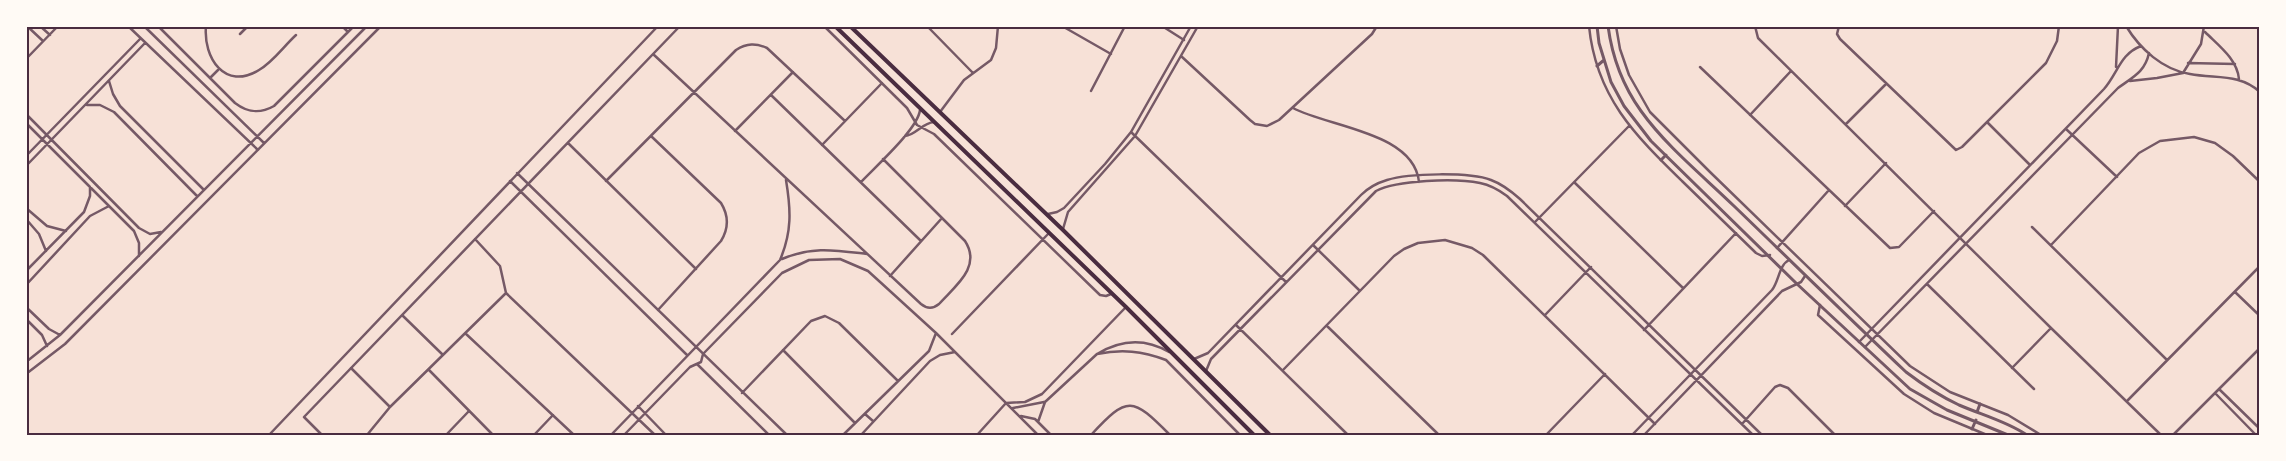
<svg xmlns="http://www.w3.org/2000/svg" width="2286" height="461" viewBox="0 0 2286 461" font-family="'PT Sans',sans-serif">
<rect width="100%" height="100%" fill="#f7e1d7"/>
<g fill="none" stroke-linecap="round" stroke-linejoin="round">
<path stroke="#755966" stroke-width="2.5" d="M 27,26 L 43,41
M 40,26 L 50,35
M 128,26 L 258,150
M 144,26 L 264,143
M 158,26 L 235,103 C 248,113 260,114 274,106 L 354,26
M 206,26 C 203,58 225,91 259,70 C 273,62 284,46 296,35
M 342,26 L 348,32
M 824,26 L 907,108 L 917,125 L 934,134 L 1100,295 L 1106,296 L 1111,294
M 927,26 L 973,73
M 1062,26 L 1111,54
M 1162,26 L 1184,40
M 1589,26 C 1596,97 1635,135 1682,181 C 1707,205 1731,229 1756,253 L 1762,256 L 1770,255
M 1616,26 L 1620,49 L 1629,75 L 1650,112 L 1710,172 L 1910,366 L 1950,392 L 2008,415 L 2041,435
M 1755,26 L 1758,38 L 2051,328 L 2161,435
M 1839,26 L 1837,34 L 1840,39 L 1956,150 L 1962,147 L 2046,63 L 2057,41 L 2059,26
M 2126,26 C 2140,49 2163,70 2190,74 C 2216,79 2239,73 2260,92
M 2205,32 C 2219,46 2237,59 2239,79
M 240,34 L 248,26
M 653,54 L 921,304 C 927,309 933,309 939,304 C 955,286 982,267 965,241 L 883,159
M 1181,56 L 1250,120 L 1255,124 L 1267,126 L 1279,120 L 1372,34 L 1377,26
M 26,59 L 58,26
M 2188,63 L 2235,64
M 1700,67 L 1890,248 L 1899,247 L 1934,211
M 2116,67 L 2118,26
M 210,78 L 218,70
M 109,81 L 113,94 L 120,106 L 204,190
M 2130,81 L 2157,78 L 2183,73 L 2201,44 L 2204,26
M 1091,91 L 1125,26
M 771,95 L 921,241
M 87,105 L 100,105 L 114,112 L 197,196
M 1293,108 C 1328,127 1414,132 1419,182
M 940,112 L 964,80 L 991,60 L 996,48 L 998,26
M 26,114 L 139,228 L 150,234 L 161,232
M 1750,115 L 1791,71
M 1987,122 L 2030,165
M 26,123 L 134,231 L 139,243 L 139,256
M 1846,124 L 1886,84
M 2066,129 L 2117,177
M 735,131 L 793,72
M 1131,132 L 1286,282
M 651,136 L 721,203 C 729,216 729,228 721,241 L 658,310
M 905,136 C 916,135 922,123 934,122
M 568,143 L 696,269
M 822,145 L 882,83
M 26,156 L 140,39
M 26,166 L 145,43
M 517,173 L 787,435
M 510,181 L 687,355
M 606,181 L 736,50 C 747,43 756,43 767,48 L 845,121
M 861,182 C 875,167 918,129 920,110
M 1574,182 L 1683,288
M 1845,206 L 1886,163
M 26,208 L 47,226 L 66,231
M 1048,214 L 1057,212 L 1064,208 L 1105,164 L 1131,132 L 1191,26
M 26,219 L 39,234 L 46,251
M 1535,222 L 1629,126
M 2032,227 L 2167,360
M 1063,229 L 1068,212 L 1135,136 L 1198,26
M 475,239 L 500,266 L 506,293 L 655,435
M 1313,245 L 1360,291
M 2051,245 L 2139,153 L 2160,141 L 2194,137 L 2215,143 L 2233,156 L 2260,182
M 1777,248 L 1829,190
M 782,259 C 813,246 834,250 867,254
M 26,271 L 84,212 L 90,196 L 90,187
M 890,276 L 942,218
M 1927,284 L 2034,389
M 26,285 L 90,216 L 109,206
M 2235,292 L 2260,316
M 1820,305 L 1818,315 L 1904,394 L 1934,413 L 1987,435
M 26,307 L 49,329 L 60,335
M 402,315 L 443,355
M 1545,315 L 1591,267
M 26,319 L 42,335 L 47,346
M 1236,325 L 1348,435
M 1327,326 L 1439,435
M 1644,330 L 1736,233
M 465,333 L 574,435
M 952,334 L 1049,233
M 1859,342 L 2104,89 C 2118,73 2120,54 2141,46
M 1865,347 L 2118,88 C 2133,77 2145,72 2149,53
M 783,350 L 855,423
M 1097,354 C 1122,349 1142,351 1166,360 L 1240,435
M 1194,359 L 1208,353 L 1361,195 C 1368,188 1377,183 1387,180 C 1409,173 1470,172 1491,180 C 1502,184 1511,191 1520,199 L 1762,435
M 26,362 L 60,335 L 367,26
M 697,364 L 769,435
M 351,368 L 390,407
M 2012,368 L 2051,328
M 429,370 L 493,435
M 1283,370 L 1394,256 L 1404,249 L 1418,243 L 1445,240 L 1472,248 L 1483,255 L 1655,424
M 1206,371 L 1211,359 L 1376,191 C 1397,180 1455,178 1480,183 C 1490,185 1499,190 1507,196 L 1753,435
M 26,374 L 65,344 L 381,26
M 2219,389 L 2260,429
M 742,393 L 811,321 L 825,316 L 839,323 L 898,381
M 2215,393 L 2256,435
M 2128,400 L 2260,266
M 638,406 L 666,435
M 1013,408 L 1044,402
M 865,414 L 873,421
M 1021,416 L 1035,419 L 1051,435
M 1038,422 L 1045,402 L 1097,354 C 1120,340 1145,338 1169,352
M 1742,424 L 1775,387 L 1780,385 L 1788,388 L 1835,435
M 269,435 L 658,26
M 322,435 L 304,417 L 680,26
M 367,435 L 390,407 L 506,293
M 446,435 L 469,411
M 534,435 L 553,415
M 611,435 L 780,260 C 792,232 791,210 786,180
M 624,435 L 690,367 L 701,362 L 703,354 L 782,273 L 809,260 L 840,259 L 868,271 L 879,281 L 936,333 L 1038,435
M 843,435 L 929,351 L 936,333
M 861,435 L 930,361 L 940,355 L 955,352
M 977,435 L 1006,403 L 1025,402 L 1042,394 L 1126,307
M 1091,435 C 1128,395 1132,397 1170,435
M 1546,435 L 1605,374
M 1632,435 L 1772,290 C 1779,281 1779,265 1789,260
M 1644,435 L 1782,291 L 1801,282 L 1805,276
M 2173,435 L 2260,348"/>
<path stroke="#755966" stroke-width="3" d="M 1597,26 L 1599,43 L 1611,82 L 1624,106 L 1651,141 L 1797,284 L 1910,389 L 1947,410 L 2008,435
M 1608,26 C 1612,56 1623,86 1641,111 C 1666,146 1702,175 1734,206 C 1791,261 1848,317 1906,372 C 1923,385 1940,396 1959,405 C 1982,415 2006,421 2027,435
M 1597,66 L 1604,60
M 1661,160 L 1666,155
M 1977,412 L 1980,404
M 1972,429 L 1976,420"/>
<path stroke="#4a2c40" stroke-width="4" d="M 835,26 L 1126,307 L 1254,435
M 850,26 L 1063,230 L 1270,435"/>
</g>
<rect width="2286" height="461" fill="none" stroke="#fffaf5" stroke-width="55"/>
<rect x="28" y="28" width="2230" height="406" fill="none" stroke="#4a2c40" stroke-width="2"/>
</svg>
